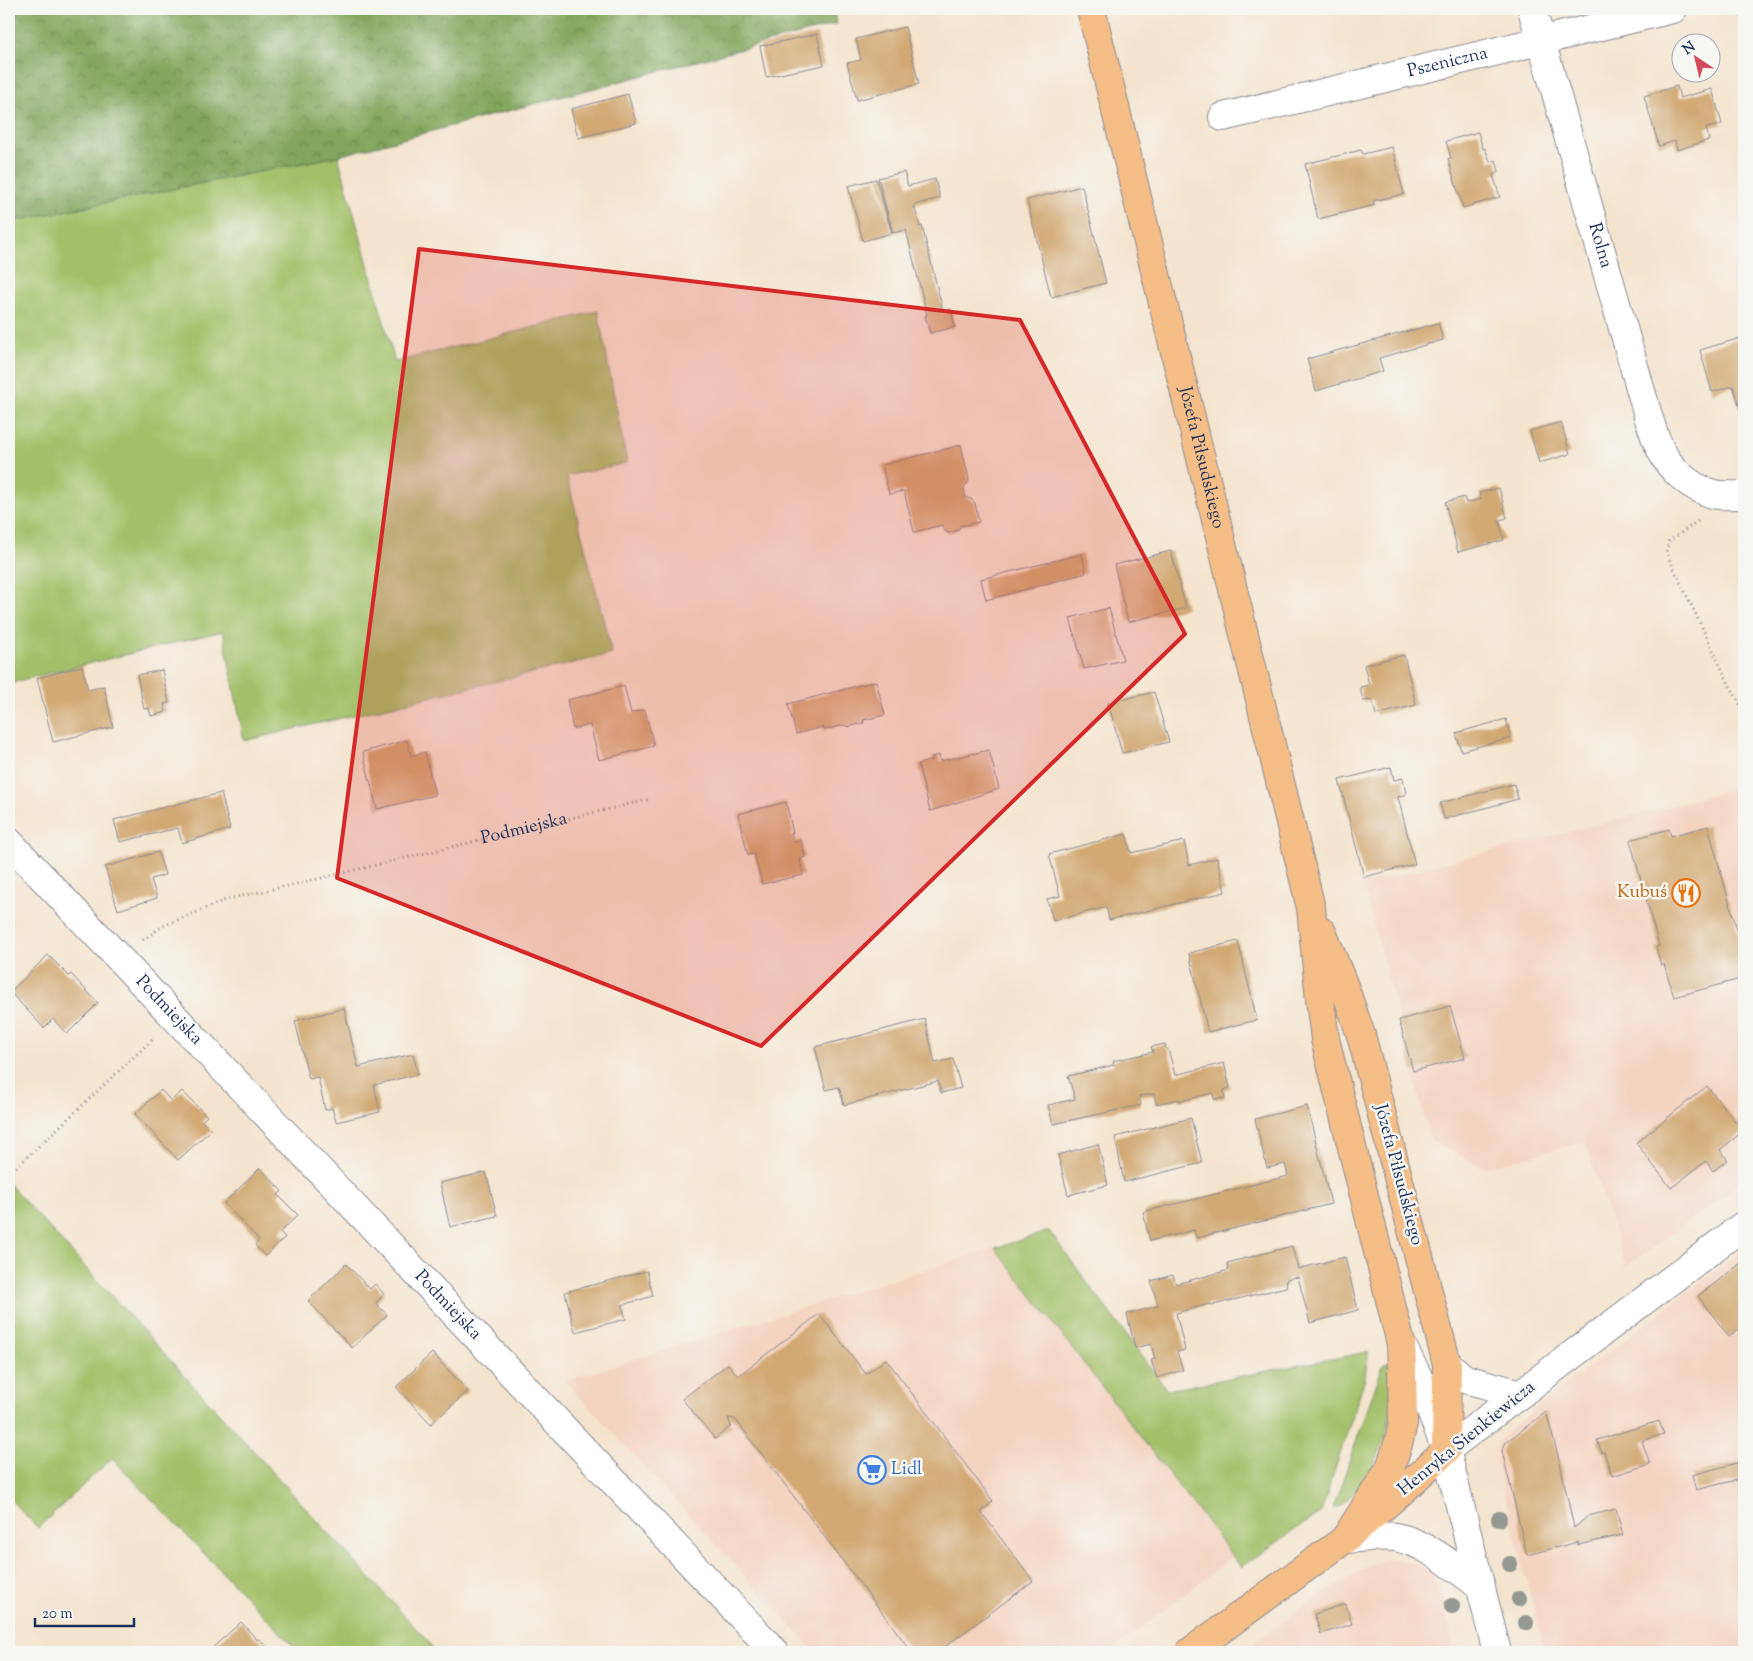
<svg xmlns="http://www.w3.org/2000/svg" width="1753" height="1661" font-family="'Sorts Mill Goudy',serif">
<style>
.built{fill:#f4d3c0}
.green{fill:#a3c068;stroke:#5f7863}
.forest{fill:url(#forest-crowns);stroke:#4e6a5d}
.building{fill:#d2a973}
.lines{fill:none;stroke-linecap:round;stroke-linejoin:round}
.minor-casing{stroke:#888a96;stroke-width:30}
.major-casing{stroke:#888a96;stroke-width:30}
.path{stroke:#888a96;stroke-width:3;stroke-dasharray:1 4;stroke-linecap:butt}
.minor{stroke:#fff;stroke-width:28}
.major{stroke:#f6be87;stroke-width:28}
.tree{fill:#939892}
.marked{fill:#d62828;fill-opacity:0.2;stroke:#d62828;stroke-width:4;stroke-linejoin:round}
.labels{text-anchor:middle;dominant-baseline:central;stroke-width:5;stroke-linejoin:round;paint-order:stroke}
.street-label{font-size:18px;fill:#1b2f5e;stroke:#f6f6f2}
.food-label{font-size:18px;fill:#c56008;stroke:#f6f6f2;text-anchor:end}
.shop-label{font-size:18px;fill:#366cbe;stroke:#f6f6f2;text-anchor:start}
</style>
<defs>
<pattern id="forest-crowns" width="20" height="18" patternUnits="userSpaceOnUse" patternTransform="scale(1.25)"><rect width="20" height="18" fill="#82a65c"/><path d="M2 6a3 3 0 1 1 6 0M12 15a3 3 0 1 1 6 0" fill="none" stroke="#6a884f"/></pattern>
</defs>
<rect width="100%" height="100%" fill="#f6f6f2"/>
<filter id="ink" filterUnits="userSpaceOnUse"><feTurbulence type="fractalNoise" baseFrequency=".02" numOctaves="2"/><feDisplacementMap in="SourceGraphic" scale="10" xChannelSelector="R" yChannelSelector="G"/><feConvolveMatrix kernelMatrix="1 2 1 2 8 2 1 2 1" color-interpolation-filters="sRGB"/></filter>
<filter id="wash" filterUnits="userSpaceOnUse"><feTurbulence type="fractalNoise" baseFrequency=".0096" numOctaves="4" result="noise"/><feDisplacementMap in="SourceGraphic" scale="20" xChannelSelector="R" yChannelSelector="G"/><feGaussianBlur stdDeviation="1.12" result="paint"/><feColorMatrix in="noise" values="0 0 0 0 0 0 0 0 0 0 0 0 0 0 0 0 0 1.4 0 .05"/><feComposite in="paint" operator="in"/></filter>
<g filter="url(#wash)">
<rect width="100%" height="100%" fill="#f4e4ce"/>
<g class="built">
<path d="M1744,785V1181L1626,1267L1585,1142L1484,1168L1431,1141L1363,884L1702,798Z"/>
<path d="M995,1248L1234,1556L1110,1652H815L565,1381Z"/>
<path d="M1744,1249V1652H1545L1498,1468L1497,1447L1502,1437L1533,1410Z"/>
<path d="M1390,1558L1417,1564L1433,1576L1442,1597L1455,1652H1241L1310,1602L1370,1565Z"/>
</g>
<g class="green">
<path d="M338,156L395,362L598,311L627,463L567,476L612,654L244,741L223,631L9,683V222Z"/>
<path d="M9,1184L432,1646L425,1652H299L112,1458L38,1528L9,1498Z"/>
<path d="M1049,1231L1167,1390L1368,1352L1365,1378L1321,1512L1241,1567L995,1248Z"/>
<path d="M1388,1362C1396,1403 1390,1438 1368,1474C1362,1483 1357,1491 1349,1498C1344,1502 1340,1508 1333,1508L1383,1365Z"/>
</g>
<path class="forest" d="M9,9H833L837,24L338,156L9,222Z"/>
<g id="blocks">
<g class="building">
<path d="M905,27L919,84L857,100L847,63L861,60L856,39Z"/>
<path d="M817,34L824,65L766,77L760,46Z"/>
<path d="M1677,86L1680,98L1712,89L1722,124L1706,128L1709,140L1677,150L1675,141L1659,146L1644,96Z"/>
<path d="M628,94L636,123L578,138L571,109Z"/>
<path d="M1478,132L1483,149L1485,148L1490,162L1496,160L1499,172L1493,175L1500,197L1463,208L1448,159L1451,158L1446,141Z"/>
<path d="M1392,147L1404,194L1373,201L1375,205L1318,219L1305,164L1361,150L1363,154Z"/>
<path d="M904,172L908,186L935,179L940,198L914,205L920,227L922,226L943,311L951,309L955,327L930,333L925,316L927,315L906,230L893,233L878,178Z"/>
<path d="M876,179L892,233L863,241L848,186Z"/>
<path d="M1082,186L1106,283L1051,297L1027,200Z"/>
<path d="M1438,323L1443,340L1379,358L1383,371L1316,391L1307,359Z"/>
<path d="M1744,337V421L1733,386L1712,392L1700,350Z"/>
<path d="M1561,422L1570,454L1539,463L1530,431Z"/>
<path d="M961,445L969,479L968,483L964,487L966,498L971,499L975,503L979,522L960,526L958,530L948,533L944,530L942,525L914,532L904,491L889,494L882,465Z"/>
<path d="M1499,488L1507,518L1499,520L1504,540L1458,552L1445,502L1464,497L1466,503L1481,499L1479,493Z"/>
<path d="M1171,551L1186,608L1128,622L1114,565Z"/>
<path d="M1082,554L1086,573L986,600L981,579Z"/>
<path d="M1109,608L1123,660L1084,669L1070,618Z"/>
<path d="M1404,655L1416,705L1376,715L1372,700L1363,701L1360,687L1369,685L1364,665Z"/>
<path d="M82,666L88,690L104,686L113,727L53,742L37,678Z"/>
<path d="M162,670L169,703L164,704L166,712L151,716L149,708L144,709L137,675Z"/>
<path d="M876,681L885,715L863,720L864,723L847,727L845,725L824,730L823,727L796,734L788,704Z"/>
<path d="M624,686L631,713L645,710L654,746L599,760L590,725L573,729L567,700Z"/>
<path d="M1154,692L1169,742L1122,753L1108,703Z"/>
<path d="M1506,719L1511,738L1461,751L1456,733Z"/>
<path d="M407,740L411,756L425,752L435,795L377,809L363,752Z"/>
<path d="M989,750L999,789L930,811L918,764L933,760L932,757L939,755L940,761Z"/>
<path d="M1391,767L1394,780L1403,778L1406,794L1398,797L1415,864L1364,877L1339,780Z"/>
<path d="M1514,784L1518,799L1444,819L1440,803Z"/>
<path d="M221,793L230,829L182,843L178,828L120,842L114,820Z"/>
<path d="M786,802L793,833H791L794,842L801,840L805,857L800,859L803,875L762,884L754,854L748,855L738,814Z"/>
<path d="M1708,826L1744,955V978L1674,997L1664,964L1661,965L1656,947L1659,946L1630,840L1669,829L1671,836Z"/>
<path d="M1126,834L1131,853L1184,841L1189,865L1217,858L1225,892L1109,920L1106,907L1053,921L1047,899L1060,896L1049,854Z"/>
<path d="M158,852L165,875L151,879L157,898L118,910L105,867Z"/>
<path d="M1238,941L1257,1020L1208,1032L1189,953Z"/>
<path d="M48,955L69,976L71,974L98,1003L67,1034L53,1019L44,1028L10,992Z"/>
<path d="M1450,1006L1465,1058L1413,1071L1399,1020Z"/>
<path d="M344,1008L358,1067L413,1054L418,1074L374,1085L380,1112L336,1122L332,1108L325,1110L318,1077L309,1079L295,1021Z"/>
<path d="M925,1019L935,1063L953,1059L961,1088L941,1093L938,1081L844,1105L839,1087L826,1090L815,1047Z"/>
<path d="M1165,1044L1166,1049H1168L1175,1075L1224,1063L1230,1088L1224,1090L1225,1098L1214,1099L1213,1093L1180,1101L1179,1099L1156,1104L1154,1094L1139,1096L1141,1105L1053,1124L1048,1105L1075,1099L1068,1076L1114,1065L1113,1061L1153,1052L1151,1047Z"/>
<path d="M1707,1086L1743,1131L1720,1150L1728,1160L1713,1171L1706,1161L1671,1188L1636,1143Z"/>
<path d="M161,1090L171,1101L182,1091L207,1116L202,1121L211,1130L178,1160L135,1114Z"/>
<path d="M1307,1106L1331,1204L1196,1238L1194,1230L1150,1241L1143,1212L1288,1176L1285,1164L1267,1168L1255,1119Z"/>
<path d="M1191,1118L1202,1163L1124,1182L1115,1137Z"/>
<path d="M1098,1144L1108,1185L1068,1195L1058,1155Z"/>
<path d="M260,1168L282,1191L278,1195L298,1215L280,1232L285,1237L265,1256L255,1245L259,1240L224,1203Z"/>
<path d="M486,1172L497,1216L450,1227L440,1183Z"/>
<path d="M1292,1246L1298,1269L1345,1257L1358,1310L1310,1323L1298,1277L1287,1279L1286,1287L1213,1305L1210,1304L1176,1313L1185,1350L1177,1352L1183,1370L1157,1378L1151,1360L1155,1359L1151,1344L1135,1348L1127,1314L1158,1306L1151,1281L1173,1275L1176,1284L1229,1270L1227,1263Z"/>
<path d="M1744,1261V1326L1729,1337L1698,1296Z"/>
<path d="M346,1264L370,1289L375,1284L384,1294L376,1303L387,1315L352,1348L308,1301Z"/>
<path d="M647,1271L653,1296L622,1305L626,1319L575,1332L565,1292Z"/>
<path d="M819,1314L866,1374L886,1359L993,1501L981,1512L1033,1581L938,1652H912L735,1419L728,1418L731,1426L715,1439L682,1399L728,1364L738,1376Z"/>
<path d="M432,1353L468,1391L431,1424L396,1387Z"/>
<path d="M1546,1412L1560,1463L1574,1528L1588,1516L1616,1509L1623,1535L1578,1545V1542L1527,1555L1502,1451L1506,1442Z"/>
<path d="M1659,1421L1664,1434L1642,1441L1650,1464L1612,1476L1604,1452L1602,1453L1597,1440Z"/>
<path d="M1744,1461V1478L1696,1490L1692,1475Z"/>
<path d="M1346,1604L1352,1624L1321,1634L1314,1614Z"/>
<path d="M241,1622L257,1640L259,1639L272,1652H208Z"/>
</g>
</g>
</g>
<g filter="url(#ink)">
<use href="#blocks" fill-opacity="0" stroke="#888a96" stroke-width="1"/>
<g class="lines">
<defs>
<g id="minor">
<path id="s2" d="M1532,9L1649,419C1653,430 1656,442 1662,452C1671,471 1692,488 1713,494C1722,496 1734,495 1744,495"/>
<path id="s3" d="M1223,117L1673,9"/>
<path id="s4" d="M9,842L775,1652"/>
<path d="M1401,1344L1418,1377L1446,1450L1497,1652"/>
<path d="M1447,1364L1465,1379L1521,1394"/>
<path d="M1446,1450L1744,1225"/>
<path d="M1345,1539C1361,1538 1379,1535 1395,1537C1428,1543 1455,1568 1481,1587"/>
</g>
<g id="major">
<path id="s5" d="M1091,9L1311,908L1320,1000L1325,1039L1401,1344L1402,1368L1403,1423L1399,1441L1390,1468L1345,1539"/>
<path d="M1190,1652L1341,1542L1401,1492L1446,1450L1447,1364L1361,1035L1344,986L1322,932"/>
</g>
</defs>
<use href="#minor" class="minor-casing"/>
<use href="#major" class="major-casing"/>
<g class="path">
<path d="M1698,521L1669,541L1666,552L1730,686L1744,711"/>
<path id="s1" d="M143,940L163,926L228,899L305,882L651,799"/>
<path d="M9,1174L154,1038"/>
</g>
<use href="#minor" class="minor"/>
<use href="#major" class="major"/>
</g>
<g class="tree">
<circle cx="1499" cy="1519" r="8"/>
<circle cx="1510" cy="1564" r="8"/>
<circle cx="1519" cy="1599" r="8"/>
<circle cx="1452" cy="1606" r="8"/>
<circle cx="1526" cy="1623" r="8"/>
</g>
</g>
<path class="marked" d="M419,249L1020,320L1185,634L761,1046L337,878Z"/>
<defs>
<symbol id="restaurant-ring" viewBox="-11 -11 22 22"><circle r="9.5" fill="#f6f6f2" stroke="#e8710a" stroke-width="1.5"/><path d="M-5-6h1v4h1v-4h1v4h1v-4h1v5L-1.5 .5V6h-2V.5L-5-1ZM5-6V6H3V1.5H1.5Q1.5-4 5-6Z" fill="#e8710a"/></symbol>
<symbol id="supermarket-ring" viewBox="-11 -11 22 22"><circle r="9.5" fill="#f6f6f2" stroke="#3f7fe0" stroke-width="1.5"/><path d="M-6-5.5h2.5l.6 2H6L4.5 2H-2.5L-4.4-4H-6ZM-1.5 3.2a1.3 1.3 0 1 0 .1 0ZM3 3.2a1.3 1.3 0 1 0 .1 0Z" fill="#3f7fe0"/></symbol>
</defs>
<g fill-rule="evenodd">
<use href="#restaurant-ring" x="1670" y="877" width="32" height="32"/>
<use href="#supermarket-ring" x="856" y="1454" width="32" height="32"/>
</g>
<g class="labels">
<g class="street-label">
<text stroke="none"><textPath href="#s3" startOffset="231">Pszeniczna</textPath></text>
<text stroke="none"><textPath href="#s2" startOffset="246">Rolna</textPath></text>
<text stroke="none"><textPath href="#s5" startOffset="462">Józefa Piłsudskiego</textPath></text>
<text stroke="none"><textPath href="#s1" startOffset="399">Podmiejska</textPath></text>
<text stroke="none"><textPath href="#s4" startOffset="232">Podmiejska</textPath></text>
<text transform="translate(1398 1175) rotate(75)">Józefa Piłsudskiego</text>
<text stroke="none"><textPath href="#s4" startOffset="638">Podmiejska</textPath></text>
<text transform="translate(1467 1439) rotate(-39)">Henryka Sienkiewicza</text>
</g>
<g class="food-label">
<text x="1667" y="893">Kubuś</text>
</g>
<g class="shop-label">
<text x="891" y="1470">Lidl</text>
</g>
</g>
<rect width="1753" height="1661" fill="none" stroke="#f6f6f2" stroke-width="30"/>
<g transform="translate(1696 58) rotate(325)"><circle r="24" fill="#f6f6f2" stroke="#9ea6b7"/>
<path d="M0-4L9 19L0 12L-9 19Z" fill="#d1495b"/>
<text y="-8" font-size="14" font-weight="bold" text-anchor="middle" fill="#1b2f5e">N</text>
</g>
<path d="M35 1618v8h99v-8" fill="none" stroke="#1b2f5e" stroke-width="2.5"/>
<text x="42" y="1618" font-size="15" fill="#1b2f5e" stroke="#f6f6f2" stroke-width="4" paint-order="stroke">20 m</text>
</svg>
